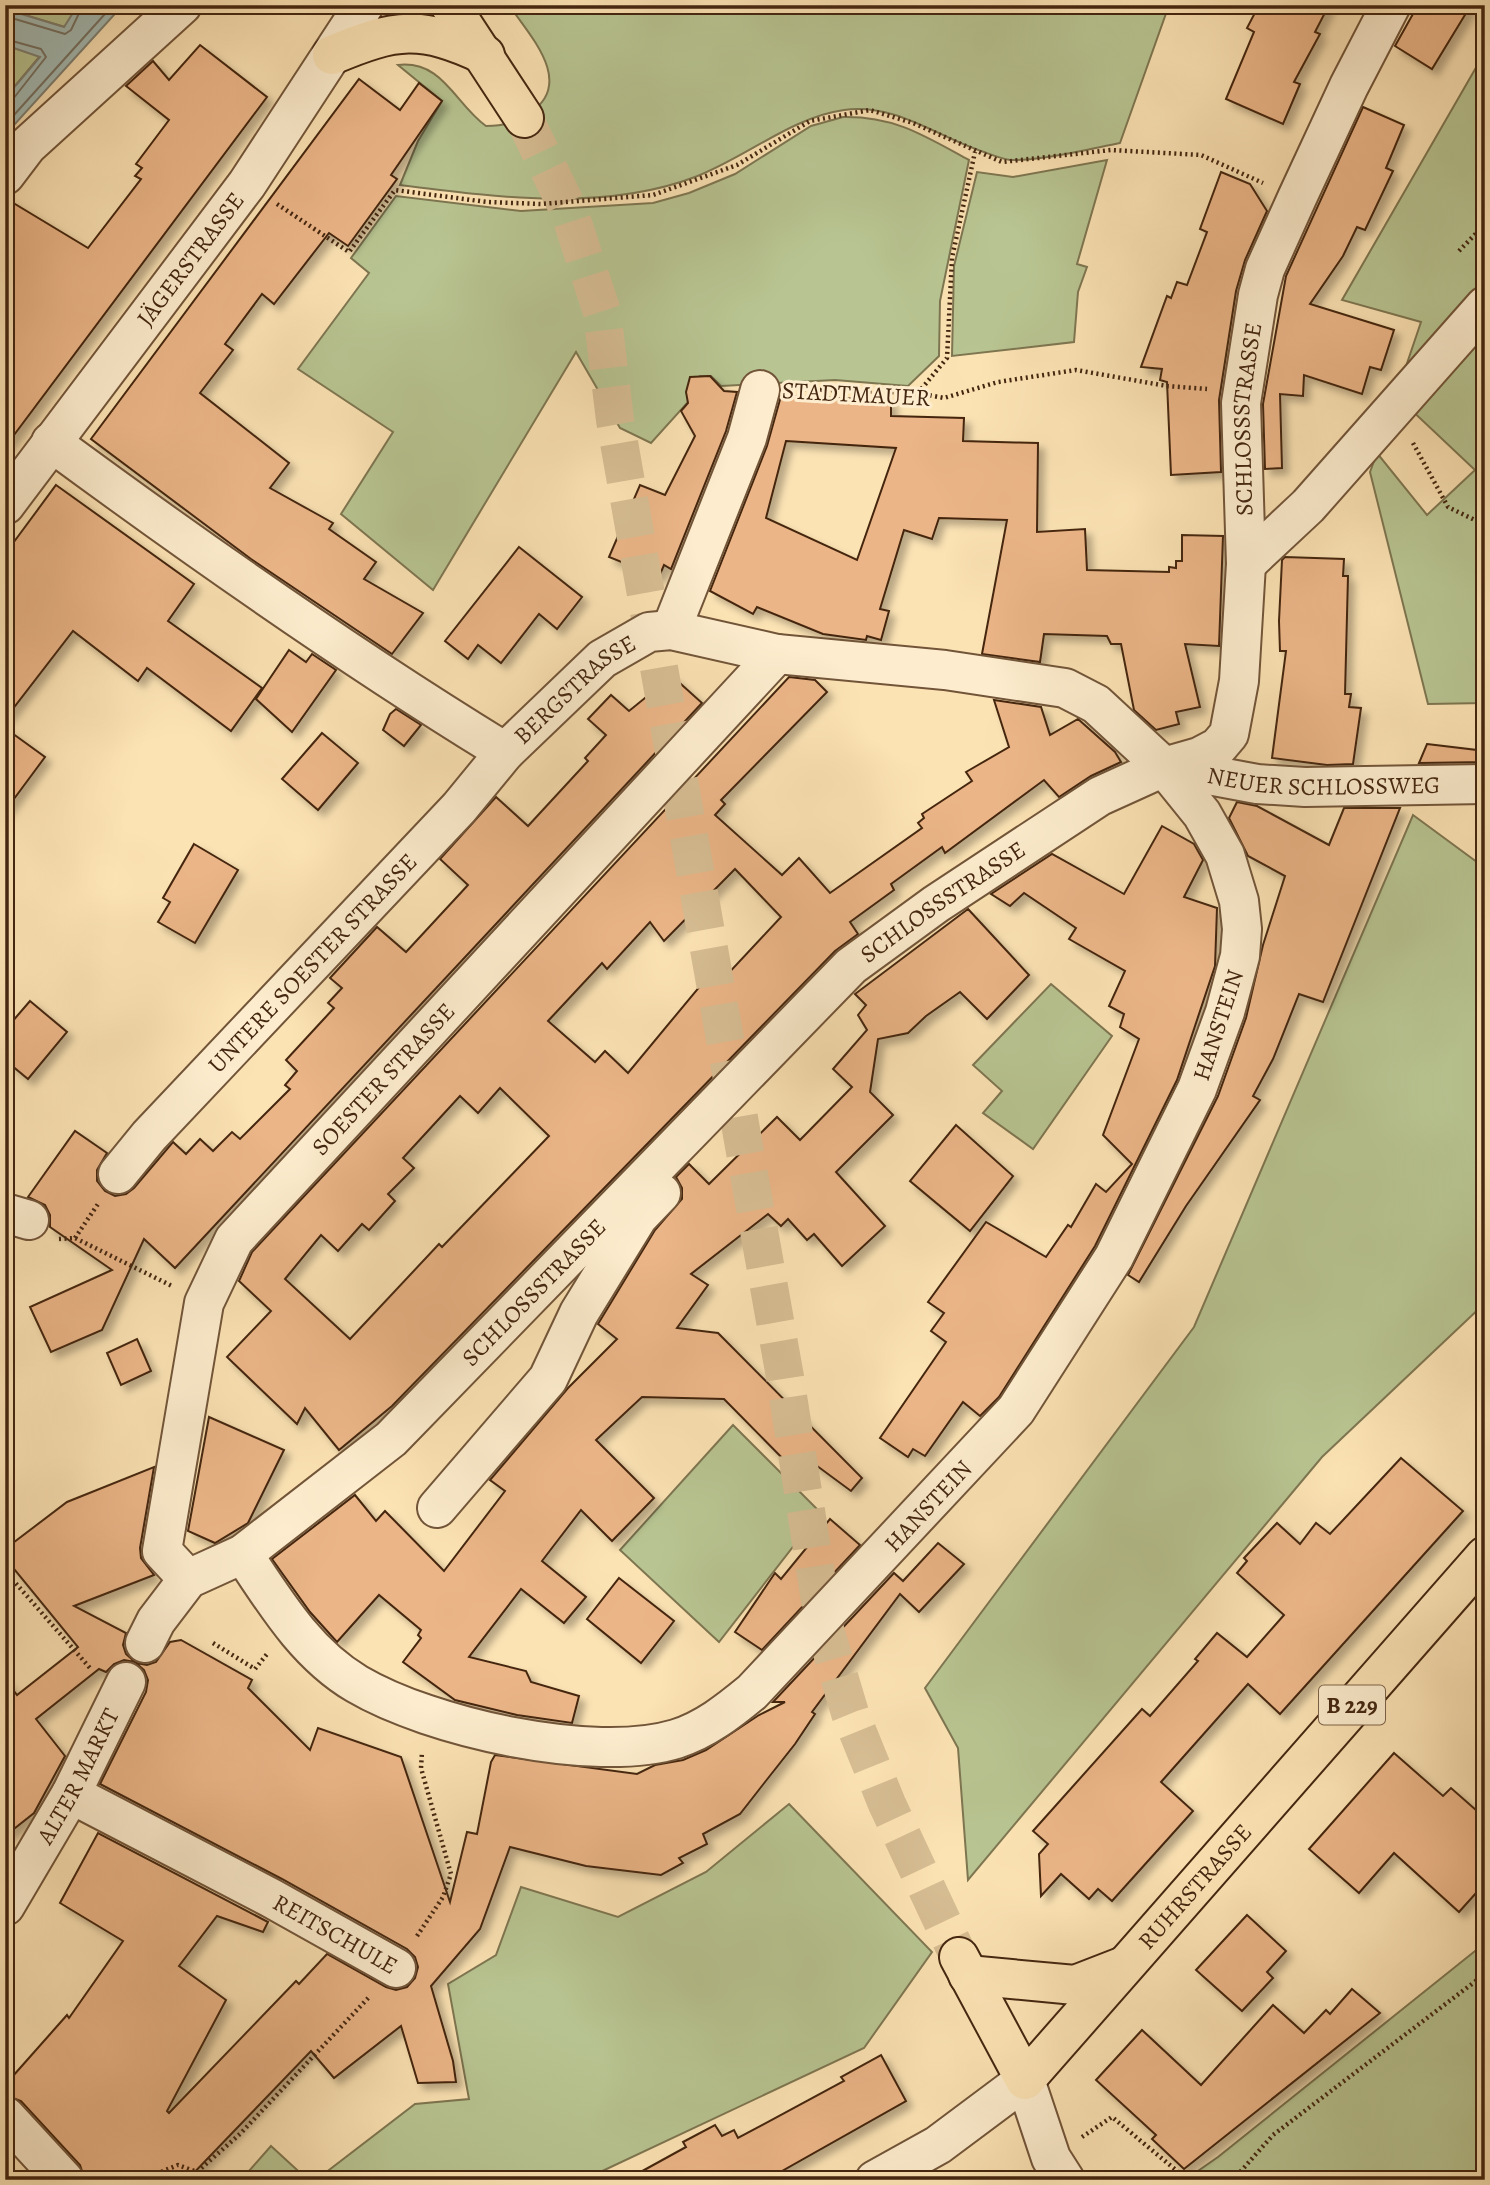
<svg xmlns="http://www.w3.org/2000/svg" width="1490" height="2185" font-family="Alegreya,serif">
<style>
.green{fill:#b8c592;stroke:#7e7651;stroke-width:2}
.water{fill:#a3bcb6;stroke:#7d8074;stroke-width:2}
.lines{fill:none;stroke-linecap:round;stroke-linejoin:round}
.shore{stroke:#747163;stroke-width:2}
.building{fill:#ebb587;stroke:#442610;stroke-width:2;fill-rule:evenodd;filter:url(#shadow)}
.major-tunnel{stroke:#d7bd93;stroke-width:38;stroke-dasharray:38 19;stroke-linecap:butt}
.minor-casing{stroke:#725539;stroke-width:42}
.major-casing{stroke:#442610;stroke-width:42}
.path{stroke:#442610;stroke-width:4.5;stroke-dasharray:2 3.5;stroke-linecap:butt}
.minor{stroke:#fdedce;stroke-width:38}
.major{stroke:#fce3b4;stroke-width:38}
.labels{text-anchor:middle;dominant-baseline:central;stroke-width:6;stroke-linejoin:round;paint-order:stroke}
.shield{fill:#fdedce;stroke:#7c6249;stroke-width:2}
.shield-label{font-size:23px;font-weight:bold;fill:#442610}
.street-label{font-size:24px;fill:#442610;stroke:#fdedce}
</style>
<defs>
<filter id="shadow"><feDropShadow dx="6" dy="6" stdDeviation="3.5" flood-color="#0004"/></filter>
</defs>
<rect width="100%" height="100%" fill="#fce3b4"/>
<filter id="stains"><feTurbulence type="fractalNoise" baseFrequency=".00286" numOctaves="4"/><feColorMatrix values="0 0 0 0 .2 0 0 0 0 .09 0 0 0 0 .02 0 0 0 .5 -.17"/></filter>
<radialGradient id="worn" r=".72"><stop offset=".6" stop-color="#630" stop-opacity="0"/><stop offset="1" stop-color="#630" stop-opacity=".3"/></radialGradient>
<g class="green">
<path d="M5,5H78L65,27L5,9Z"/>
<path d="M509,5H1169L1120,143C1089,149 1040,161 1010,160C1002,159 992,155 984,152C937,137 897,103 844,110C792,117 745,158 695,177C603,212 495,197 400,185L418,141L442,101L398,65C443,60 455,104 486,126C505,126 515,122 531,112C575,82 529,35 509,5Z"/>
<path d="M5,45L40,56L5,98Z"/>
<path d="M1485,52V703L1428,704L1370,472L1377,453L1427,515L1475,470L1406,405L1399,387L1421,322L1342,300Z"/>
<path d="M843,117C895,116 925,136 969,160L940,301L939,356L908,386L835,380L721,386L711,376H700L688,386L689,401L651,443L620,428L576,352L433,590L341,514L393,432L298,369L369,273L351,258L396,196L521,211L653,203L689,193L735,174L811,126Z"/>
<path d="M1107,160L1077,264L1087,267L1078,292L1074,342L952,356L954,266L977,172L1013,177Z"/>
<path d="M1413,815L1485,868V1303L1322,1457L968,1880L958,1748L925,1688L1194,1327Z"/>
<path d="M1051,984L1112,1036L1033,1149L983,1113L1002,1091L973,1065Z"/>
<path d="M733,1425L820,1512L719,1642L620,1550Z"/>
<path d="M789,1804L932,1952L864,2048L598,2173L596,2180H316L415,2104L469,2099L448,1984L496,1955L521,1887L618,1917L706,1872Z"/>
<path d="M1485,1943V2170L1474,2180H1185L1218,2157Z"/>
<path d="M271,2146L308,2180H241Z"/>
</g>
<path class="water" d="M78,5H123L5,135V98L40,57L5,45V9L64,27Z"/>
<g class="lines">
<g class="shore">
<path d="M5,16L65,34L71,30L83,5"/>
<path d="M5,39L41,49L46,57L13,99L5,102"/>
<path d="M5,125L113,5"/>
</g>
</g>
<g class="building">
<path d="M1259,5H1329L1315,32L1320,34L1294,82L1300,84L1283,124L1226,99L1254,32L1247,28Z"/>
<path d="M1418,5H1471L1432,69L1395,46Z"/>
<path d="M200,45L267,97L5,447V198L88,248L141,179L135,176L142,168L136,164L169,120L126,86L153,61L169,80Z"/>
<path d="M359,79L400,110L419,83L442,101L391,175L397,179L348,246L329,233L274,304L262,294L225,344L233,350L200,393L289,463L270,488L333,523L329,529L376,562L364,579L423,613L392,654L251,559L91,439Z"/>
<path d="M1363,107L1404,125L1386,168L1393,171L1365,230L1357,227L1343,256L1310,304L1394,330L1381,370L1370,367L1362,394L1304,375L1303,396L1280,394L1282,468L1265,469L1263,404L1286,276Z"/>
<path d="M1221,172L1250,184L1267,211L1245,260L1236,291L1219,400L1221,472L1171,475L1167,382L1160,380L1162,369L1141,367L1167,296L1171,298L1177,282L1187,285L1207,232L1200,229Z"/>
<path d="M710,376L724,391L737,392L726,431L671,569L664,565L659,577L609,557L640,485L665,495L695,436L681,411L688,403L686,392L690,377Z"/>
<path d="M781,396L891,400V416L964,418L963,441L1038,443L1037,532L1085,529L1087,570L1169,572V567L1176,568V561H1182V535L1223,536L1219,646L1185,644L1200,707L1176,712L1179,724L1156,730L1134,710L1121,644H1111L1107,636L1044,634L1040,662L982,654L1007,520L939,518L932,539L904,530L880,609L889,611L881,640L867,636L866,640L823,634L757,607L753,614L710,591L767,446ZM786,441L896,448L857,560L766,518Z"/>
<path d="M56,485L194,584L168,621L262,688L231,731L147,668L138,681L73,631L5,719V554Z"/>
<path d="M519,547L582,597L557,629L539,614L501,663L478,645L468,659L445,641Z"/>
<path d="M1285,557L1344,559L1343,576H1348L1345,694H1351L1349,707L1361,708L1353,764L1327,765L1272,758L1286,651H1280L1279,621L1282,560Z"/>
<path d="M289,650L306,662L312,654L336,670L292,732L256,699Z"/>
<path d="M672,676L702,703L175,1268L144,1239L102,1330L51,1352L30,1307L112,1270L50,1227V1215L45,1205L28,1197L75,1131L107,1153L97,1170V1181L105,1191L115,1196L126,1194L134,1188L173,1142L186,1154L200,1139L213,1151L232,1132L240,1139L290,1089L285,1085L297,1071L286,1060L334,1008L328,1003L342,988L330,978L377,927L406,952L468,885L440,859L496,797L528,826L588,761L585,758L606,735L588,719L611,695L629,711Z"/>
<path d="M789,677L815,680L827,692L721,800L725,804L715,815L782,875L799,858L830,893L922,828L918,823L924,818L922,814L972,781L966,772L1009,747L994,700L1041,707L1050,735L1078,719L1115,752L1121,762L1091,776L1059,797L1044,780L945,853L942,847L891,884L894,890L850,922L858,934L835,951L392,1406L339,1450L305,1408L297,1424L227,1357L271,1311L239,1281L252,1252ZM735,869L781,917L725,977L710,974L628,1073L605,1051L595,1062L548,1021L602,963L607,969L650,922L664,941ZM500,1088L549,1136L442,1247L439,1244L350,1339L285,1279L321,1235L338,1251L362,1224L369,1230L395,1201L388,1194L414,1168L403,1158L460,1096L478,1113Z"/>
<path d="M396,709L421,725L404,746L383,730L390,714Z"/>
<path d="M5,728L45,757L5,811Z"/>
<path d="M322,733L358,763L318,810L282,779Z"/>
<path d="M1427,744L1485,751V762L1419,763Z"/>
<path d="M1237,802L1257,806L1329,845L1344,808H1400L1323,1002L1299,994L1273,1059L1253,1096L1260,1100L1186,1206L1139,1282L1128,1275L1218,1096L1246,1018L1263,945L1285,876L1248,856L1229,818Z"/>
<path d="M1162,826L1194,844L1203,860L1184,897L1217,908L1215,966L1177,1080L1095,1246L999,1397L980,1416L963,1402L925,1456L913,1449L908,1457L880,1438L946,1342L931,1331L944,1313L928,1302L986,1222L1046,1257L1068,1225L1071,1227L1096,1184L1106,1192L1132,1164L1103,1135L1139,1039L1120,1027L1124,1014L1109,1006L1125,971L1069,939L1076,928L1024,893L1010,906L991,894L1052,854L1124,894Z"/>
<path d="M194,844L238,870L195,943L158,922L170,902L163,898Z"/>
<path d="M968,909L1029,975L987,1019L960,992L926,1016L908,1033L878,1039L870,1092L893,1115L836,1172L885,1226L842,1266L814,1234L807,1240L788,1219L781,1226L768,1214L691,1274L708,1285L677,1328L718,1333L862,1478L851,1491L805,1457L794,1470L724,1399L642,1397L596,1440L654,1498L612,1541L581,1510L542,1561L586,1597L564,1623L521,1589L469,1657L526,1671L531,1682L579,1696L572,1723L517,1715L455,1700L403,1662L421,1638L418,1635L421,1630L379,1595L337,1642L310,1612L272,1559L355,1495L376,1521L385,1511L444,1571L505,1491L490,1480L568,1388L617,1339L598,1324L655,1230L682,1199V1188L676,1177L689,1164L709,1184L777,1117L800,1140L852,1087L833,1069L867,1030L858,1015L866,1005L855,994Z"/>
<path d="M30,1001L67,1032L28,1079L5,1060V1030Z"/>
<path d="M956,1125L1013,1176L970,1231L910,1181Z"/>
<path d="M137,1339L151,1371L121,1385L107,1353Z"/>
<path d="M209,1417L284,1450L248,1523L215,1543L188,1531Z"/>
<path d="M1401,1458L1463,1511L1280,1714L1248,1684L1161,1782L1193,1811L1112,1901L1098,1889L1089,1899L1061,1874L1041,1896L1039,1854L1048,1844L1033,1831L1142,1709L1150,1716L1198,1661L1195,1659L1217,1633L1247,1657L1284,1615L1237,1573L1247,1561L1244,1558L1277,1523L1300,1544L1316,1523L1330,1534Z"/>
<path d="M154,1467L140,1548L141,1558L154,1575L74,1606L126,1633L123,1645L126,1654L135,1662L124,1660L114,1664L106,1672L99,1669L36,1719L65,1756L34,1813L5,1836V1679L17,1695L78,1647L5,1558V1549L67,1502Z"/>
<path d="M830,1519L860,1545L762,1650L735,1632L775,1573L781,1579Z"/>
<path d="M938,1543L964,1564L919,1612L900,1594L812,1712L815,1714L795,1744L765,1782L740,1814L703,1834L707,1844L679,1858L683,1863L661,1875L586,1866L510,1847L480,1929L431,1986L453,2061L456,2082L418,2083L401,2026L334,2078L311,2051L187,2180H85L80,2165L21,2101L5,2095V2085L67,2015L69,2018L123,1941L60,1903L98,1833L268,1922L263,1932L217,1916L179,1966L226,2000L167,2111L169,2113L296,1981L299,1984L327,1954L386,1987L396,1990L407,1987L415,1978L418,1967L415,1957L407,1949L282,1879L100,1784L146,1692L148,1680L144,1670L136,1663L147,1665L156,1662L170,1642L181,1640L252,1680L248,1688L310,1750L318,1728L401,1757L450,1902L467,1832L477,1834L491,1762L495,1755L637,1774L655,1765L683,1760L706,1750L759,1715L785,1702H773L894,1573L903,1581Z"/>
<path d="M619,1578L674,1621L641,1663L587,1619Z"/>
<path d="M1394,1753L1443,1796L1451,1788L1485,1818V1883L1459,1912L1394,1853L1359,1893L1309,1849Z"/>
<path d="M1247,1915L1286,1951L1267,1972L1273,1978L1242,2011L1196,1970Z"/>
<path d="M1352,1989L1380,2013L1184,2169L1152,2139L1156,2135L1096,2080L1142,2030L1201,2085L1273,2005L1304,2033L1326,2010L1330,2014Z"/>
<path d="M881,2055L906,2101L766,2180H626L686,2147L683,2142L715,2125L722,2136L734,2130L738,2138L844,2081L841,2077Z"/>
</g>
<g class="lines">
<path class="major-tunnel" d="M524,118L569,211L602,312L615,420L785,1377L824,1626L850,1713L887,1804L959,1957"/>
<defs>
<g id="minor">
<path d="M5,175L27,146L182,5"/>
<path d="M51,442C199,551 348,656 505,752"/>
<path id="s1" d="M5,505L247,184L364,5"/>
<path d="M1246,564L1308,506L1485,306"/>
<path d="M671,630L747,438L760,390"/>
<path id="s2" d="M1166,767L1257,784L1305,787L1485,784"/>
<path id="s3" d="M118,1174L149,1136L459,808L505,752L602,659L649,632L671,630L777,654L945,670L1065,688L1096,704L1164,767L1202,814L1225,855L1239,901L1242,929L1240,956L1225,1012L1197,1089L1114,1257L1016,1410L752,1692C729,1711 705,1730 676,1739C593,1764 430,1727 357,1684C306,1654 275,1602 243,1554"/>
<path d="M5,1213L29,1220"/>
<path d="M437,1508L548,1379L579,1313L638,1217L661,1193"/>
<path id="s4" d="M188,1579L162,1551L204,1303L234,1240L777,654"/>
<path id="s5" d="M145,1643L156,1621L188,1579L243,1554L391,1439L851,966L936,904L1100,796L1164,767L1199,757L1218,747L1229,734L1239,681L1246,564L1241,403L1258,295L1265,269L1297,198L1349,86L1391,5"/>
<path id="s6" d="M71,1794L271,1898L396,1968"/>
<path id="s7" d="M5,1906L71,1794L126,1682"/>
<path d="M5,2116L64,2180"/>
<path d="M875,2180L938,2145L1025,2080L1051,2158L1065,2180"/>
</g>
<g id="major">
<path d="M450,5L524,118"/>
<path d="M332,55C396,28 421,25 485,55"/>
<path id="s8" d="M959,1957L1025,2080L1485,1556"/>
<path d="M968,1975L1075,1985L1124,1966"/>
</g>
</defs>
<use href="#minor" class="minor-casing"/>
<use href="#major" class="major-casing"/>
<g class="path">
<path d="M277,204L349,252L395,190L487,202L541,204L653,195L737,165L810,121L870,110L913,123L1002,162L1111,150L1201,155L1263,183"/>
<path d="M1459,251L1485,224"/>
<path d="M798,389L918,393L944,398L998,382L1076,370L1167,386L1207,389"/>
<path d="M918,393L947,358L952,258L975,152"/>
<path d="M1413,443L1448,507L1485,525"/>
<path d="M75,1238L98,1204"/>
<path d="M59,1239L75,1238L172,1286"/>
<path d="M5,1571L90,1668"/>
<path d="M213,1643L255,1669L267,1654"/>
<path d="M417,1936L443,1897L451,1874L421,1768L422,1752"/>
<path d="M1082,2137L1112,2117L1188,2180"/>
<path d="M141,2180L178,2165L197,2172L241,2133L370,1996"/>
<path d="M1233,2180L1273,2135L1485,1974"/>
</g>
<use href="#minor" class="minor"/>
<use href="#major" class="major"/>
</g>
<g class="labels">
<rect class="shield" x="1319" y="1685.5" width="66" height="39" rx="5"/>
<g class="shield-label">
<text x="1352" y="1705">B 229</text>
</g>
<g class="street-label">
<text stroke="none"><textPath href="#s1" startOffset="308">JÄGERSTRASSE</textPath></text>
<text transform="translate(856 394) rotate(3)">STADTMAUER</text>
<text stroke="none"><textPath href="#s5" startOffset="1748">SCHLOSSSTRASSE</textPath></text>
<text stroke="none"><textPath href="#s3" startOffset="667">BERGSTRASSE</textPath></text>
<text stroke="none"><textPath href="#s2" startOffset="159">NEUER SCHLOSSWEG</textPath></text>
<text stroke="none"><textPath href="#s5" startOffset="1097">SCHLOSSSTRASSE</textPath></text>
<text stroke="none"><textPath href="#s3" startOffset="287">UNTERE SOESTER STRASSE</textPath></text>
<text transform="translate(1218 1025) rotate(-72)">HANSTEIN</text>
<text stroke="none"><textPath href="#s4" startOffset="579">SOESTER STRASSE</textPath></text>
<text stroke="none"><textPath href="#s5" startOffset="530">SCHLOSSSTRASSE</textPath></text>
<text transform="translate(928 1506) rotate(-47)">HANSTEIN</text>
<text stroke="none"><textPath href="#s7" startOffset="149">ALTER MARKT</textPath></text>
<text stroke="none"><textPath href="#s8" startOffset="397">RUHRSTRASSE</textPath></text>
<text stroke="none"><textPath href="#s6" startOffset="299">REITSCHULE</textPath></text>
</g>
</g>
<rect width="1490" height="2185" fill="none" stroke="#fce3b4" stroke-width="28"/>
<rect x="7" y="7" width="1476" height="2171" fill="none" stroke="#442610" stroke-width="3.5"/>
<rect x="14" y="14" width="1462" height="2157" fill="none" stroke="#442610" stroke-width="2"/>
<rect width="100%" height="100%" filter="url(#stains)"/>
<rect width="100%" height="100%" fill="url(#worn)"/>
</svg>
